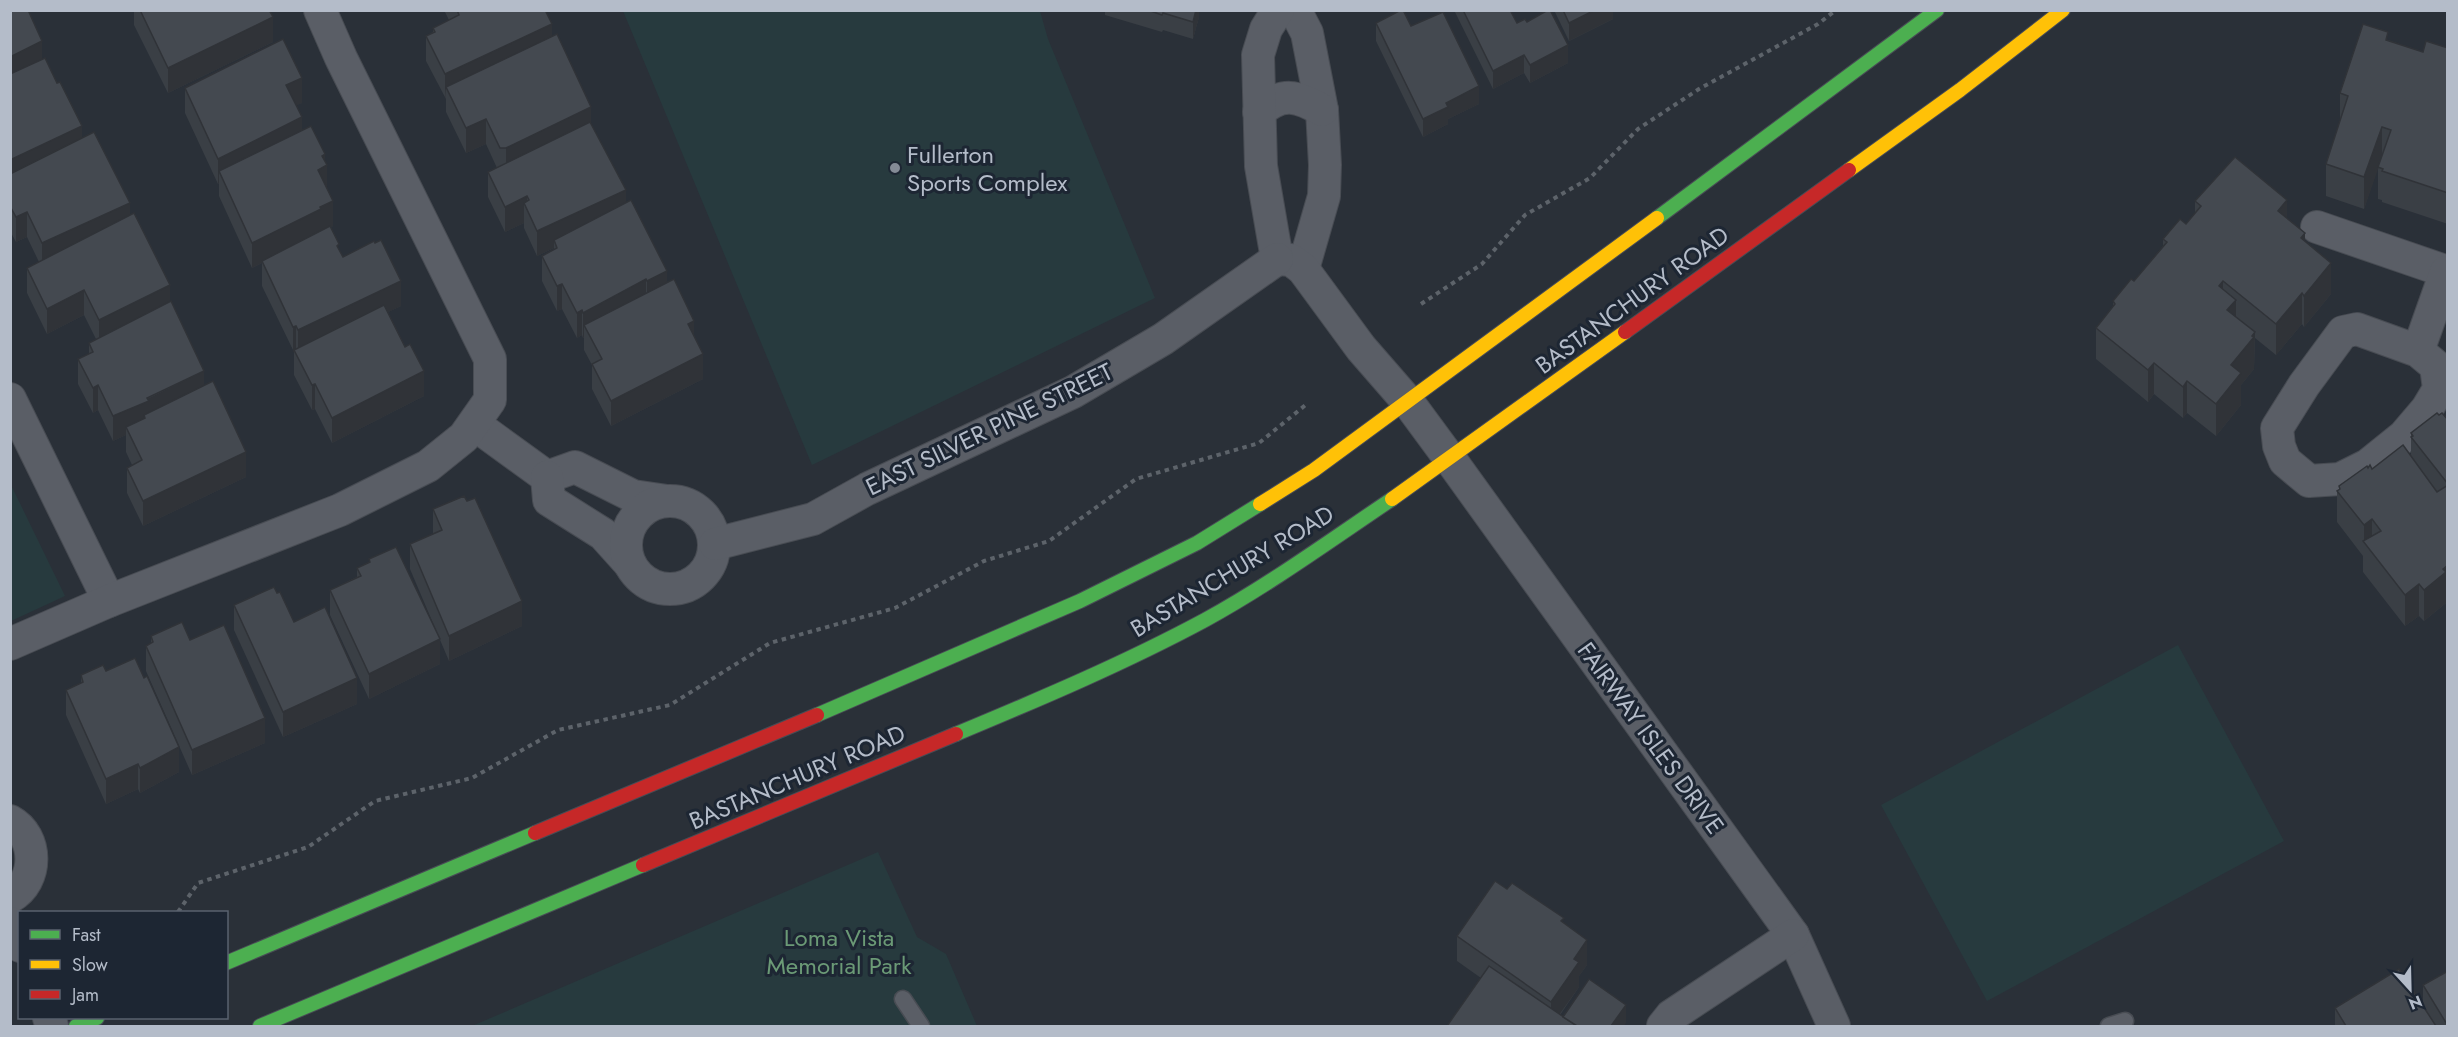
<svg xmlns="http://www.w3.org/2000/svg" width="2458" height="1037" font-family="Jost,sans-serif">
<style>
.green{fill:#273a3e}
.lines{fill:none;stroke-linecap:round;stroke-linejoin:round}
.lane-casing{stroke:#484c53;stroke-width:19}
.street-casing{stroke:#484c53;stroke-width:34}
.fast-casing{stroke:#484c55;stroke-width:16}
.slow-casing{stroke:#484c55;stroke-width:16}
.jam-casing{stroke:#484c55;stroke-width:16}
.path{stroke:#5d636a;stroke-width:4;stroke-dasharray:4.5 4.5;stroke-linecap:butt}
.lane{stroke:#5a5e66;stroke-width:16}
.street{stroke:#5a5e66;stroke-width:32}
.fast{stroke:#4caf50;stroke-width:14}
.slow{stroke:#ffc107;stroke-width:14}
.jam{stroke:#c62828;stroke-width:14}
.wall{fill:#3a3f45}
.shaded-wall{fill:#303338}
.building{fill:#444950;stroke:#303338;stroke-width:1.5}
.poi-dot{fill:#848b96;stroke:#1d2633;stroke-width:2}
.labels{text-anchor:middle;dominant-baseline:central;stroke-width:6;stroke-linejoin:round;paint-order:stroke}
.poi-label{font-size:24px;fill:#b4bcc9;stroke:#1d2633;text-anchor:start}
.street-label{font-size:24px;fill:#b4bcc9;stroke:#1d2633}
.park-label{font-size:24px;fill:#6b9a76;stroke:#1d2633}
</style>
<rect width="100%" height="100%" fill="#2a3038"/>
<g class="green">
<path d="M623,11H1040L1048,39L1155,298L812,465Z"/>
<path d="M11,485L65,596L11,621H10Z"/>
<path d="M2178,645L2284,841L1987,1001L1881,805Z"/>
<path d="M878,852L917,937L946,954L977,1026H472Z"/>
</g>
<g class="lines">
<defs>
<g id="lane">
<path d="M903,999L921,1026"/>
<path d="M2109,1026L2125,1021"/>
</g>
<g id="street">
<path d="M1295,10L1307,33L1322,110L1325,165L1324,196L1303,269"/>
<path d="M1259,112C1282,91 1298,96 1322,110"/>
<path d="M2317,227L2448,272"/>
<path d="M1277,259L1291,260L1303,269L1361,348L1408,402L1450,459L1793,935L1834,1026"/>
<path d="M1277,259L1261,166L1258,55L1266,29L1278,10"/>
<path d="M2418,351L2357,329L2343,332L2304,385L2277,428L2279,446L2285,461L2309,481L2340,479L2368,465L2404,436L2427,409L2439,389L2436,366L2418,351L2446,272"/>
<path d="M10,399L109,601"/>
<path d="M474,424L547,477"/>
<path d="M547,477L575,467L633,496L667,501"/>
<path d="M547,477L549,500L603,534L630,564"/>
<circle cx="670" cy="545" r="44"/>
<path d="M715,544L813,519L867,489L1073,392L1163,339L1277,259"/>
<path d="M10,644L109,601L340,510L428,466L464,437L490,400V359L341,58L320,10"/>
<path d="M10,821C38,836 39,881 10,897"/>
<path d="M10,923L20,946"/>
<path d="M49,1018L52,1026"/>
<path d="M1663,1026L1671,1016L1793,935"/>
</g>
<g id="fast">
<path d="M1657,218L1937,10"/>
<path d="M817,715L1080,601L1197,543L1260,504"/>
<path d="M956,734C1040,699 1125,663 1205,620C1269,585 1331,540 1392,499"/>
<path d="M226,963L535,833"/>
<path d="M76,1026L97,1018"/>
<path d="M260,1026L643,865"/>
</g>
<g id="slow">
<path d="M1849,170L1960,90L2063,10"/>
<path d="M1392,499L1625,332"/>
<path d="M1260,504L1314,470L1657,218"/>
</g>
<g id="jam">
<path d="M1625,332L1849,170"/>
<path d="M535,833L817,715"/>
<path d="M643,865L956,734"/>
</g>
</defs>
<use href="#lane" class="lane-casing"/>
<use href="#street" class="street-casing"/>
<use href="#fast" class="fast-casing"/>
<use href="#slow" class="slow-casing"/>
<use href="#jam" class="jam-casing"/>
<g class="path">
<path d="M1421,304L1482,264L1525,215L1590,178L1638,129L1699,89L1818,24L1836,10"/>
<path d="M178,912L198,883L308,847L375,801L472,778L558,730L670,705L770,643L895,608L984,561L1049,541L1136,479L1259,443L1308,403"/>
</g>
<use href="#lane" class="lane"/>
<use href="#street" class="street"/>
<use href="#fast" class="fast"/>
<use href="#slow" class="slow"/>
<use href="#jam" class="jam"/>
</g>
<g class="wall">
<path d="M10,10L42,59L82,138L130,215L170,302L204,385L246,477L143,526L127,493V468L132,465L126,452V435L113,441L98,410L93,413L78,384V359L89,354V343L96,339L84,315L47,334L27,293V268L39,262L27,237L16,242L10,231Z"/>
<path d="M134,10H269L273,42L168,93L134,25Z"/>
<path d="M444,10H545L552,36L626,203L694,336L703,379L611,426L592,389V365L584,350V337L583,338L582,335L577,338L562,309L557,311L542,281V256L554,250V248L537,256L524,228V223L505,232L488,197V172L497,168L486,144L466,153L446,112V99L426,61V36L433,32V28L449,20Z"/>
<path d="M1105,10H1199V17L1193,39L1163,30L1162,32L1105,15Z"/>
<path d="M1454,10H1510L1517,23L1568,63L1530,83L1524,73L1493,89Z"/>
<path d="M1554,10H1613V19L1569,41Z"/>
<path d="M1376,23L1411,26L1479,104L1448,119V124L1423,137L1376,41Z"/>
<path d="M2388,40L2423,52L2448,48V224L2382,202V200L2378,199V167L2364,209L2326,196V164L2340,121V93Z"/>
<path d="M185,88L302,103L296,105L302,131L325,162L327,189L333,226L331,227L339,250L343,257L401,306L388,312L424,396L332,443L315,409L312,410L294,375V352L262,286V263L252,268L219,196V183L218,184L185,113Z"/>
<path d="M2195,201L2287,218L2305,241L2331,294L2304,327L2302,324L2276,355L2255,338L2254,369L2241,385V405L2216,436L2187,413L2183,418L2154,394L2148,402L2096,359V328L2113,307V301L2134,281L2163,246V239L2186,224L2195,214Z"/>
<path d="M2439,415L2448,420V596L2446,598V603L2424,621L2419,616L2405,626L2363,572V556L2337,522V491L2339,490V486L2368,468L2372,469L2411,456V433Z"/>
<path d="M433,509L522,626L449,661L410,569V544L433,534Z"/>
<path d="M369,559L440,664L369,699L330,615V590L357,577V568L369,563Z"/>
<path d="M234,605L294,622L357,704L283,737L234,630Z"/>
<path d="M151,636L190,640L265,743L192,775L146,671V646L151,643Z"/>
<path d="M106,671L179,772L140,793L138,789L106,804L66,715V690L81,683V675Z"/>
<path d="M1507,889L1564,923L1587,965L1579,976V987L1560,1015L1563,1017L1626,1023L1447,1026L1481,978L1457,961V936Z"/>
<path d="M2448,971V1026H2335V1008L2423,1007V985Z"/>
</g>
<g class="shaded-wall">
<path d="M1195,10H1199V17L1193,39V22Z"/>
<path d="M1595,10H1613V19L1569,41V23Z"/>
<path d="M273,17V42L168,93V68Z"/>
<path d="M552,24V49L446,87L445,99V74Z"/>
<path d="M42,41V66L10,82V57Z"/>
<path d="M1568,45V63L1530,83V65Z"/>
<path d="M1524,55V73L1493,89V71Z"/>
<path d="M302,78V103L286,110V85Z"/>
<path d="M1479,86V104L1448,119V124L1423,137V119L1446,103Z"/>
<path d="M591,107V132L506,173V148Z"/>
<path d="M302,117V142L219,171V183L218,184V159Z"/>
<path d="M486,119V144L466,153V128Z"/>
<path d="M82,126V151L10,185V160Z"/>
<path d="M2382,127V158L2364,209V177Z"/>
<path d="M325,154V166L327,165V190L318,170L322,156Z"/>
<path d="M626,190V215L554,240V248L537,256V231Z"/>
<path d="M527,196V210L524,203V223L505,232V207Z"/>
<path d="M2287,200V231L2278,211Z"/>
<path d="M333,201V226L262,261V263L252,268V243Z"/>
<path d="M130,203V228L42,268V243Z"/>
<path d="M27,212V237L16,242V217Z"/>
<path d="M2305,233V265L2301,238Z"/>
<path d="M2331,263V294L2304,327V296Z"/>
<path d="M667,271V296L647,306V281Z"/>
<path d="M646,279V304L584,325V337L583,338V313Z"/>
<path d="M401,281V306L298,355V330Z"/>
<path d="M2223,281V312L2219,286Z"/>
<path d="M562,284V309L557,311V286Z"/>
<path d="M170,285V310L99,345V320Z"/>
<path d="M84,290V315L47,334V309Z"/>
<path d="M2302,293V324L2276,355V324Z"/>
<path d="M2236,300V331L2227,310Z"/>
<path d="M582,310V335L577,338V313Z"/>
<path d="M694,321V346L688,324Z"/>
<path d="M296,326V351L293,352V327Z"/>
<path d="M2255,332L2254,369L2241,385V405L2216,436V404L2231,365Z"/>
<path d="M703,354V379L611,426V401Z"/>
<path d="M2154,363V394L2148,402V370Z"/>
<path d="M204,371V396L145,418L144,415V428L126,427V435L113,441V416Z"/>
<path d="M424,371V396L332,443V418Z"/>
<path d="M2187,381V413L2183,418V387Z"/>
<path d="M315,384V409L312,410V385Z"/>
<path d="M98,385V410L93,413V388Z"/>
<path d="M246,452V477L143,526V501Z"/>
<path d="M2372,519V551L2364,541V525Z"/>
<path d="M2448,565V596L2446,598V603L2424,621V590Z"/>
<path d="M2419,584V616L2405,626V595Z"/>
<path d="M522,601V626L449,661V636Z"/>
<path d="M440,639V664L369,699V674Z"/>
<path d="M357,678V704L283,737V712Z"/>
<path d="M265,718V743L192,775V750Z"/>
<path d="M179,747V772L140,793V768Z"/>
<path d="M138,764V789L106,804V779Z"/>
<path d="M1587,940V965L1579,976V987L1551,1026V1002L1574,959Z"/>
<path d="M1626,1005V1023L1624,1026H1611Z"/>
</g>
<g class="building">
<path d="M10,10H28L42,41L10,57Z"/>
<path d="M140,10H269L273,17L168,68Z"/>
<path d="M457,10H545L552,24L445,74L426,36L435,32L433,28L459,15Z"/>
<path d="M1148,10H1196L1193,22L1163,13L1162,15Z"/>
<path d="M1401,10H1403L1411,26L1443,12L1479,86L1446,103L1448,107L1423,119L1376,23Z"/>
<path d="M1463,10H1510L1517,23L1525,19L1527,22L1548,10H1550L1568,45L1530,65L1524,55L1493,71Z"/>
<path d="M1563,10H1595L1569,23Z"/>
<path d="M2363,24L2388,32L2386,40L2423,52L2426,41L2448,48V193L2382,171L2383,169L2378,167L2391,130L2382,127L2364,177L2326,164L2348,96L2340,93Z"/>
<path d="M557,34L591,107L506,148H500L486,119L466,128L446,87Z"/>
<path d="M283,39L302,78L286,85L302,117L218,159L185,88Z"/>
<path d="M45,58L57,83L60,82L82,126L10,160V74Z"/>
<path d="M590,122L626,190L537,231L524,203L529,200L527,196L505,207L488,172Z"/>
<path d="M311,126L325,154L322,156L327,165L318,170L333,201L320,207L321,209L252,243L219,171Z"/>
<path d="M94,132L130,203L42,243L27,212L16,217L10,206V174Z"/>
<path d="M2235,157L2287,200L2278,211L2305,233L2301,238L2331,263L2304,296L2302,293L2276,324L2223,281L2219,286L2236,300L2227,310L2255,332L2252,336L2254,337L2231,365L2241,373L2216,404L2187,381L2183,387L2154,363L2148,370L2096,328L2115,304L2113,301L2131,279L2134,281L2167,242L2163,239L2180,219L2186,224L2201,206L2195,201Z"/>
<path d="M631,200L667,271L647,281L646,279L583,313L582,310L577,313L562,284L557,286L542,256L557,248L554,240Z"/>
<path d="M134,213L170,285L99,320L84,290L47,309L27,268Z"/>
<path d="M330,226L339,244L337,246L343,257L374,241L375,243L381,240L401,281L298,330L296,326L293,327L262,261Z"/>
<path d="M674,279L694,321L688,324L703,354L611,401L592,364L602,359L584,325Z"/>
<path d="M171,301L204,371L147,398L149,401L113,416L98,385L93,388L78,359L93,352L89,343Z"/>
<path d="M384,305L405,347L410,344L424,371L332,418L315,384L312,385L294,350Z"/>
<path d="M213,381L246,452L143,501L127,468L142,460L126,427L145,418L144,415Z"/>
<path d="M2437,413L2439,415L2442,413L2448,420V484L2411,437L2413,436L2411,433Z"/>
<path d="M2403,445L2437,492L2448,485V565L2443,569L2446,572L2424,590L2419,584L2405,595L2363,541L2381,531L2372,519L2364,525L2337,491L2340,489L2339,486L2367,466L2368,468L2370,465L2372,469Z"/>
<path d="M464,496L467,501L475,498L522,601L449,636L410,544L442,530L433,509Z"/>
<path d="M396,547L440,639L369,674L330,590L361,576L357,568L370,562L369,559Z"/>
<path d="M274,587L277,593L280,592L294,622L325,607L357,678L283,712L234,605Z"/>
<path d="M182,622L190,640L224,625L265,718L192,750L146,646L153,642L151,636Z"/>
<path d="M135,658L144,678L147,676L179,747L140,768L138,764L106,779L66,690L83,682L81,675L103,665L106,671Z"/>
<path d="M1495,881L1507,889L1512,883L1564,918L1561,921L1587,940L1574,959L1579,962L1551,1002L1457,936Z"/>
<path d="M1489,966L1577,1026H1447Z"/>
<path d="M2399,969L2436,1026H2346L2335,1008Z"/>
<path d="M2448,971V1026L2423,985Z"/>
<path d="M1589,979L1626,1005L1611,1026H1577L1563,1017Z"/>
</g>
<circle class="poi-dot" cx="895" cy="168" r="6"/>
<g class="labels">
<g class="poi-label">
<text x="907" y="154">Fullerton<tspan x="907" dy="28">Sports Complex</tspan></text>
</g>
<g class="street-label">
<text transform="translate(1632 300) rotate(-36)">BASTANCHURY ROAD</text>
<text transform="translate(989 429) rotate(-26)">EAST SILVER PINE STREET</text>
<text transform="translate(1232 571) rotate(-31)">BASTANCHURY ROAD</text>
<text transform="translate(1651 738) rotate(54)">FAIRWAY ISLES DRIVE</text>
<text transform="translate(797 777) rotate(-23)">BASTANCHURY ROAD</text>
</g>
<g class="park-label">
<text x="839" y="937">Loma Vista<tspan x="839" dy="28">Memorial Park</tspan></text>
</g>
</g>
<rect width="2458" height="1037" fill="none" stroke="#b4bcc9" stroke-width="24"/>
<rect x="18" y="911" width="210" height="108" fill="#1d2633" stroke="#59626f" stroke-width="1.5"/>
<rect x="30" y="930" width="30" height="9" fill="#4caf50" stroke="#59626f" stroke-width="1.5"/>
<text x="72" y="941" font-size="18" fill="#b4bcc9">Fast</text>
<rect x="30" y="960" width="30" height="9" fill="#ffc107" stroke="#59626f" stroke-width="1.5"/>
<text x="72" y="971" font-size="18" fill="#b4bcc9">Slow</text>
<rect x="30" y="990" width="30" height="9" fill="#c62828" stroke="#59626f" stroke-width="1.5"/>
<text x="72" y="1001" font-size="18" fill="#b4bcc9">Jam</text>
<g transform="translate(2410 989) rotate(158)" stroke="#1d2633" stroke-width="4.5" paint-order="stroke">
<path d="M0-4.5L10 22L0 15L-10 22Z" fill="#b4bcc9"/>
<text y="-9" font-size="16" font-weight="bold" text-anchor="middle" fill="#b4bcc9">N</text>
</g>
</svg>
